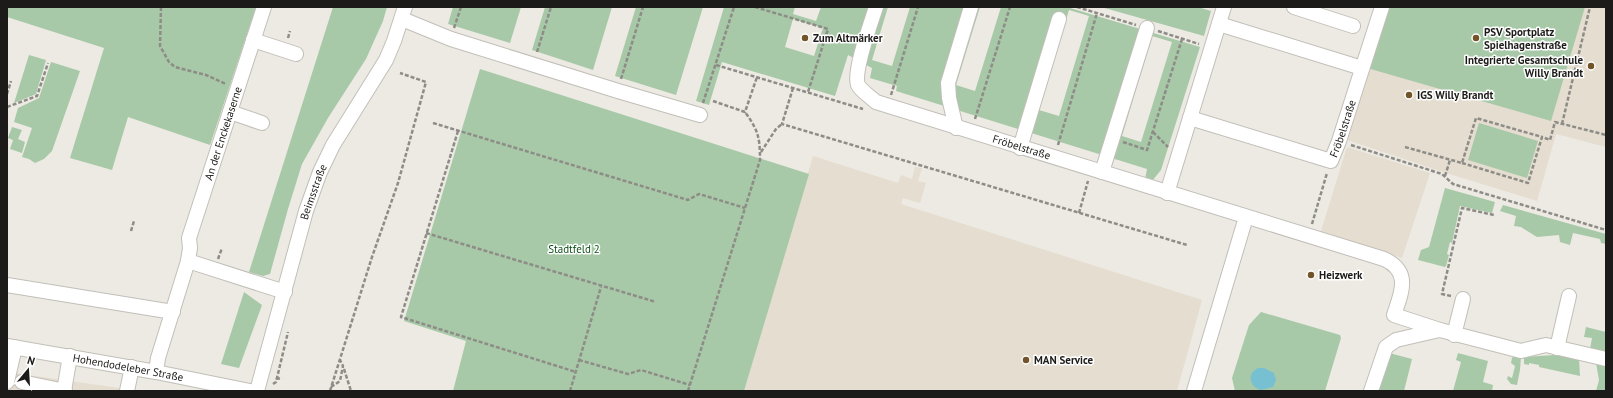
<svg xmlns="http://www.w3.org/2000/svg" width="1613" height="398" font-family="'PT Sans',sans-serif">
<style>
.built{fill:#e4ddd0}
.green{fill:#a7c9a8;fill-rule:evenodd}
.water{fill:#77c0d2}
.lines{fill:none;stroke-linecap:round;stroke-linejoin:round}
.minor-casing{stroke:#c2bfb9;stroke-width:16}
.path{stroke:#8e8c87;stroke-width:2.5;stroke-dasharray:4 2;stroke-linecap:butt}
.minor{stroke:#fff;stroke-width:14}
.poi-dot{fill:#725428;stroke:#fff;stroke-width:1.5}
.labels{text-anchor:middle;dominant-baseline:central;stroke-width:3;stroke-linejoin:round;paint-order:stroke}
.poi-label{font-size:11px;font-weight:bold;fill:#1c1b19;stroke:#fff;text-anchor:start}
.street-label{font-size:11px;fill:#1c1b19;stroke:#fff}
.park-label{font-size:11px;fill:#0c4f18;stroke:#fff}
</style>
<rect width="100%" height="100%" fill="#edeae3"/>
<g class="built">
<path d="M1585,7H1606V147L1556,134L1537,201L1446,173L1344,139L1367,68Z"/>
<path d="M1347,147L1430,173L1402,258L1321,231Z"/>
<path d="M813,156L898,183L901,175L912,179L915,167L922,168L918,181L926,183L920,203L903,198L901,204L1202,300L1177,391H744Z"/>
<path d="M7,372L133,390L138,391H7Z"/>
</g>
<g class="green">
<path d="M7,7H256L210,145L128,117L112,170L70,158L104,48L7,17Z"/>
<path d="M333,7H387L383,21L366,59L328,118L302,164L288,209L270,274L263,276L249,272Z"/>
<path d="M453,7H521L510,43L448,24Z"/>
<path d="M545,7H612L593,70L532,50Z"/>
<path d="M636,7H703L676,95L615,76Z"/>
<path d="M724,7H795L793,14L816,21L821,7H888L872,60L892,66L910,7H980L956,85L975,91L1001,7H1067L1200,47L1161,170L1152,181L1145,179L1147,169L896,91L897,86L870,78L872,68L848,55L835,96L722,62L709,105L696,101ZM1069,10L1089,16L1059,116L1039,110ZM793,19L823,28L814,56L785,47ZM1152,36L1172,42L1141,142L1122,136Z"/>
<path d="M1101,7H1198L1211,11L1204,36Z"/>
<path d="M1386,7H1585L1551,121L1367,68Z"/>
<path d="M29,55L46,60L36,94L14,103Z"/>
<path d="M51,62L80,71L52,151L44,159L35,163L29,159L22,157L32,128L14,122L18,108L39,98Z"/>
<path d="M480,69L809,174L744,391H453L466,341L404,321Z"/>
<path d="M1479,123L1538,141L1527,178L1468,160Z"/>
<path d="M12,127L22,130L18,139L25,142L22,153L10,149L13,140L8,138Z"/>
<path d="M1445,188L1495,202L1492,213L1460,206L1452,243L1450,242L1447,254L1449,255L1446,266L1445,267L1418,260L1421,250L1429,247Z"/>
<path d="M1503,205L1606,234V244L1601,243L1600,239L1573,233L1570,245L1560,242L1559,235L1537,237L1521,227L1514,226L1516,216L1500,211Z"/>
<path d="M244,292L262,305L239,368L221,364Z"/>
<path d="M1261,312L1340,335L1341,338L1325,391H1235L1232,378L1249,325Z"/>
<path d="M1586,327L1606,332V353L1590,349L1592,338L1584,337Z"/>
<path d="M1389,353L1412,359L1404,391H1377Z"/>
<path d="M1458,353L1488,361L1483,382L1493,385L1492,391H1453L1461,362L1456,360Z"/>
<path d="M1515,355L1521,357L1520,370L1517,385L1511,384L1507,379L1508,376L1512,378L1515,366L1511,363L1512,358Z"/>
<path d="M1555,355L1579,359L1580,376L1539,367V365L1529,363V365L1524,364V357Z"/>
<path d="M1596,363L1606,365V391H1596L1599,380Z"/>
</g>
<path class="water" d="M1258,368H1264L1274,373L1276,380L1273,387L1261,390C1250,387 1246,374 1258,368Z"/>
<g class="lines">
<defs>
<g id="minor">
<path id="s1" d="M876,7C871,23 853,71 858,85C861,91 871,97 876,102L1384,259C1412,272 1401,293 1394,315L1440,330"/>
<path d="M1294,7L1353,26"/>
<path d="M402,19L451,39L618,91L700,115"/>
<path d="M1219,24L1362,68"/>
<path d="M253,40L296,54"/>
<path d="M230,112L262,123"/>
<path id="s2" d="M1190,118L1331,161L1339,141L1382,7"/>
<path d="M956,128L949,98L948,83L971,7"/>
<path d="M1020,148L1059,19"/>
<path d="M1102,172L1147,28"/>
<path d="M1167,193L1224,7"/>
<path d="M188,261L285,292"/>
<path d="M7,285L173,312"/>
<path d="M1454,335L1463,299"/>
<path id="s3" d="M7,346L156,372L250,391"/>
<path d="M1557,348L1569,296"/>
<path id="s4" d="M156,372L158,358L188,261L190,248L189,238L264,7"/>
<path d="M7,382L15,347"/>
<path d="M22,382L65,391"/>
<path d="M64,391L70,356"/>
<path d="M127,391L132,367"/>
<path id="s5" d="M257,391L306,211L320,172L333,145L386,60L394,41L405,7"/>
<path d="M1194,391L1246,217"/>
<path d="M1371,391L1386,347L1396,340L1435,331L1440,330L1521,351L1546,345L1606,359"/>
</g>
</defs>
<use href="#minor" class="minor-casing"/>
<g class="path">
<path d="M161,7L160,46L169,62L175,67L206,75L226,84"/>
<path d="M755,7L828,29L808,92"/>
<path d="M1077,7L1136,25"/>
<path d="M454,28L461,7"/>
<path d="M1158,31L1199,44"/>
<path d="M288,38L290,31"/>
<path d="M537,52L551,7"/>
<path d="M716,65L863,109"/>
<path d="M621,79L643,7"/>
<path d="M793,88L782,124L1187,245"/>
<path d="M7,94L11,81"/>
<path d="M891,95L918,7"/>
<path d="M713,101L745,112L757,77"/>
<path d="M703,103L734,7"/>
<path d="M7,107L37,96L48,63"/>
<path d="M975,119L1010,7"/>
<path d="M433,123L688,200L699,194L745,208"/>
<path d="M1562,124L1590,7"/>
<path d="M458,131L401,317L576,372"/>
<path d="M1153,132L1168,147"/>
<path d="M1123,142L1147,150L1182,39"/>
<path d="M1058,145L1097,13"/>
<path d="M1351,145L1442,174L1453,184L1606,230"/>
<path d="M1405,147L1462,163L1476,118L1542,137"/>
<path d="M761,152L776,129L782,124"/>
<path d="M1462,163L1528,183L1542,137L1550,140L1555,122L1606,135"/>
<path d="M1445,176L1450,160"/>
<path d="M1079,213L1088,181"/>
<path d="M1312,224L1327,173"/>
<path d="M131,231L134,221"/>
<path d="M426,233L656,302"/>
<path d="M218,259L222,248"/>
<path d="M1451,296L1442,294L1462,208L1494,215"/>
<path d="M579,360L628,374L641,370L690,385"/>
<path d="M344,369L351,391"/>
<path d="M276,378L282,379"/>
<path d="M273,384L276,382L288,332"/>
<path d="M331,387L340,381L343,366L340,360"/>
<path d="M330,391L372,257L398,183L426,82L400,73"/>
<path d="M570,391L601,287"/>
<path d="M688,391L760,160C760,137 758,130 745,112"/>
</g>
<use href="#minor" class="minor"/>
</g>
<g class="poi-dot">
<circle cx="805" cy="38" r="4"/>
<circle cx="1476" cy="38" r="4"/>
<circle cx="1591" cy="66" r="4"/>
<circle cx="1409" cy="95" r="4"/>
<circle cx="1311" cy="275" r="4"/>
<circle cx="1026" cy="360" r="4"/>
</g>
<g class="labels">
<g class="poi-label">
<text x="1484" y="32">PSV Sportplatz<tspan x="1484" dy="13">Spielhagenstraße</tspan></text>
<text x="813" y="38">Zum Altmärker</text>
<text x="1583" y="60" text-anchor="end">Integrierte Gesamtschule<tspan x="1583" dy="13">Willy Brandt</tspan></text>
<text x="1417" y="95">IGS Willy Brandt</text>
<text x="1319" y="275">Heizwerk</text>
<text x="1034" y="360">MAN Service</text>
</g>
<g class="street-label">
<text stroke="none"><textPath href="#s2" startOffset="182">Fröbelstraße</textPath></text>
<text stroke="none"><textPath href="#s4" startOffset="249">An der Enckekaserne</textPath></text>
<text stroke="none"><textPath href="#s1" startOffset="258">Fröbelstraße</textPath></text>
<text stroke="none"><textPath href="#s5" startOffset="207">Beimsstraße</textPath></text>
<text stroke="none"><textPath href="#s3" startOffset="123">Hohendodeleber Straße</textPath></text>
</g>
<g class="park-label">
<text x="574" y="249">Stadtfeld 2</text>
</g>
</g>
<rect width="1613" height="398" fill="none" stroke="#1c1b19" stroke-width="16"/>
<g transform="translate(28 370) rotate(18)" stroke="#ffffff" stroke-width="3" paint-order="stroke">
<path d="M0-3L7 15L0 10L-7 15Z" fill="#1c1b19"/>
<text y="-6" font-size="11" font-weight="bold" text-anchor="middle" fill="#1c1b19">N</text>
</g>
</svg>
